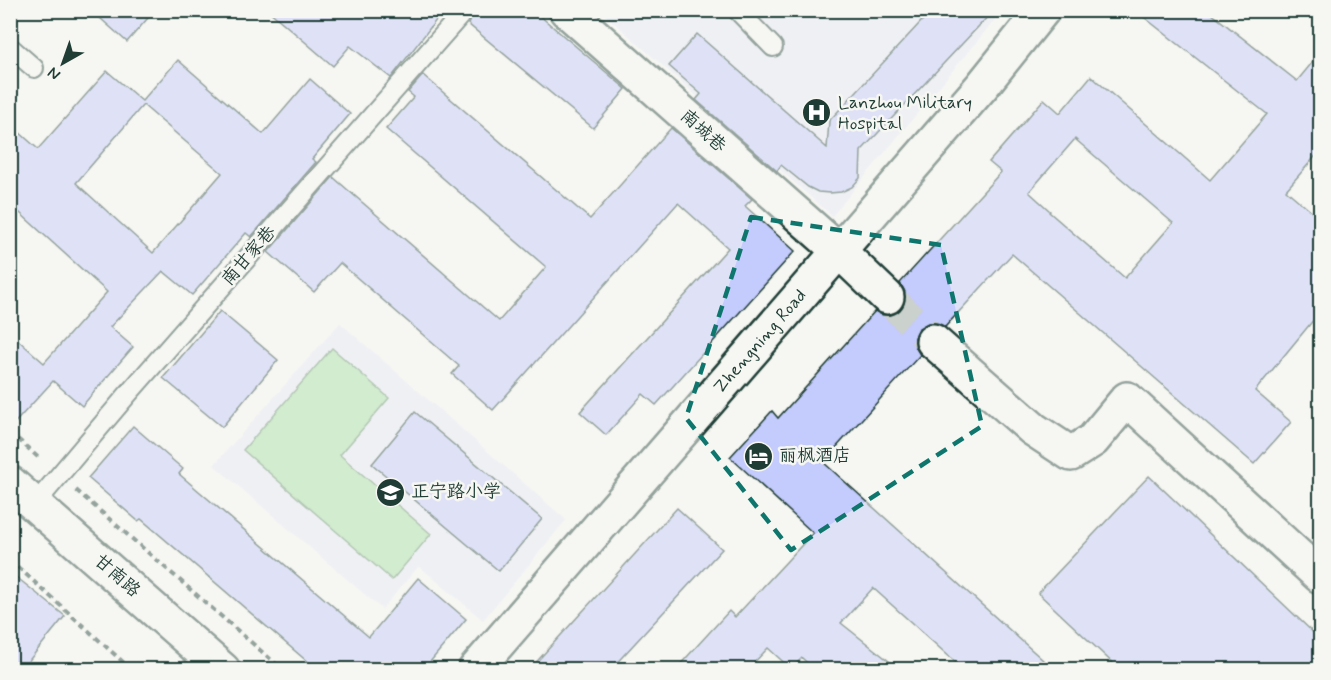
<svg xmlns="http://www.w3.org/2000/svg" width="1331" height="680" font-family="Mynerve,'LXGW WenKai TC',sans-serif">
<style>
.built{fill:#e7e9f5}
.green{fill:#a7dfa4;stroke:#638e6c;stroke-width:1.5}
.building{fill:#c4cbfd;stroke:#1f3d34;stroke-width:1.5;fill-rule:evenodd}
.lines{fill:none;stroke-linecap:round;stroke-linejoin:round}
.minor-tunnel{stroke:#cbd1cc;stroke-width:33;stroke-dasharray:33 16;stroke-linecap:butt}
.service-casing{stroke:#1f3d34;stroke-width:22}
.minor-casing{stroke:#1f3d34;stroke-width:38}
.tertiary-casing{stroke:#1f3d34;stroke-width:38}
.path{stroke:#1f3d34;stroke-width:4;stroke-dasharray:6 4.5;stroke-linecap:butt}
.service{stroke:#f6f6f2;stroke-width:18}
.minor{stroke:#f6f6f2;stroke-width:33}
.tertiary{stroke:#f6f6f2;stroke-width:33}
.marked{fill:none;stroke:#0f766e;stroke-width:4.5;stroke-dasharray:12 8;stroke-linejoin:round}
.labels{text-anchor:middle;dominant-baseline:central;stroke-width:5;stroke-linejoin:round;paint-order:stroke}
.poi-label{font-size:18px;fill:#1f3d34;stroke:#f6f6f2;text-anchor:start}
.street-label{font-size:18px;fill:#1f3d34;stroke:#f6f6f2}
</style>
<rect width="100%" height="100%" fill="#f6f6f2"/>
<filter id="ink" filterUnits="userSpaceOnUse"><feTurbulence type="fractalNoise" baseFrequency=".0167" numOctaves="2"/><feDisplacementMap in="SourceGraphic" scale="12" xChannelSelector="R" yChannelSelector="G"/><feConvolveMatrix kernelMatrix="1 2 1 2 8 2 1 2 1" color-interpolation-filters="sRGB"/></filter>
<g filter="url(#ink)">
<g class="built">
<path d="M601,11H1002L832,216Z"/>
<path d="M340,323L566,520L483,620L419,566L382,609L214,465Z"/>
</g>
<path class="green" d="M332,348L389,398L340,455L431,534L392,580L243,450Z"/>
<g class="building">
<path d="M91,10H155L127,42Z"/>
<path d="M268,10H444L391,78L350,46L333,66Z"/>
<path d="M476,10H533L626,89L593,128L468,24Z"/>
<path d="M932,10H994L861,151L860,178L852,187L841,192L830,193L818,192L808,187L781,165L777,171L696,100L701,94L669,66L697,34L827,148L829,121Z"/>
<path d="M1135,10H1207L1297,81L1320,53V151L1286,190L1320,219V312L1255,391L1291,422L1254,464L1012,254L945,327L936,323H928L919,328L915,338V346L920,355L823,462L1053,669H963L873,588L841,623L899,669H814L802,658L791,669L768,648L748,669H676L729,611L735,617L813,533L730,457L772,411L778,418L875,311L883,315H892L901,309L905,301V292L900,283L1001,172L989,162L1044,99L1060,113L1091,76L1210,180L1267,114ZM1075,139L1173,223L1125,278L1049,212L1050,211L1029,192Z"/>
<path d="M178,60L263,134L310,79L350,114L312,159L316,162L251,237L246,233L192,295L163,271L110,327L133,347L82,406L53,381L10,428V333L44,363L107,292L10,204V124L38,149L107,71L142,101ZM143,105L222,173L153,253L76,183Z"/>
<path d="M423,75L590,219L671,128L752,199L745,206L795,251L656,405L643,394L606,435L580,412L728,248L678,203L493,410L452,374L459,366L340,263L314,292L268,252L333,177L499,321L546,267L386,129L414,97L408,92Z"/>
<path d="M220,311L278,360L222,427L163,378Z"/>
<path d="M415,412L542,519L499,571L372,464Z"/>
<path d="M133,426L183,469L179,474L369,637L418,578L466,619L424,669H316L141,519L138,521L88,478Z"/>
<path d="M1149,476L1320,639V669H1119L1038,593Z"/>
<path d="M677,508L722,549L611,669H530Z"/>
<path d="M10,572L65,616L22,669H10Z"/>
</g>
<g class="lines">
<path class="minor-tunnel" d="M887,297L933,341"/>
<defs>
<g id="service">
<path d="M737,10L773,47"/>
<path d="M10,47L34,68"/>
<path d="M35,504L128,394L465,10"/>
</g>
<g id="minor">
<path d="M566,10L839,251L887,297"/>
<path d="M933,341L1033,429L1071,454L1093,440L1127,399L1320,576"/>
<path id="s1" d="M475,670L982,86L1043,10"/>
</g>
<path id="tertiary" d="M10,483L223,670"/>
</defs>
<use href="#service" class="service-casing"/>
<use href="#minor" class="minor-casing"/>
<use href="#tertiary" class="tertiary-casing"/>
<g class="path">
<path d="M10,432L41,460"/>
<path d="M76,490L283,670"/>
<path d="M10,560L132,670"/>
</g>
<use href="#service" class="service"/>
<use href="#minor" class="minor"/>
<use href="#tertiary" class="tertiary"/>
</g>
</g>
<path d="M0 0H1331V680H0ZM751,217L941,245L982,426L791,550L686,418Z" fill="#f6f6f2" fill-opacity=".55" fill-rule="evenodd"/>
<path class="marked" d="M751,217L941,245L982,426L791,550L686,418Z"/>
<defs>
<symbol id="hospital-disc" viewBox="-11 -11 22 22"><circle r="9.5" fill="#1f3d34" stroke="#f6f6f2"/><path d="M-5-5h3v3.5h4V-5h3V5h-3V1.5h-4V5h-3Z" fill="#fff"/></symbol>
<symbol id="hotel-disc" viewBox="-11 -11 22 22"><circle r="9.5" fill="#1f3d34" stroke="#f6f6f2"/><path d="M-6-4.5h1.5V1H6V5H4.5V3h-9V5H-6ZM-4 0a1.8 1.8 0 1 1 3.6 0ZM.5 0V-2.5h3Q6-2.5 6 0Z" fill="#fff"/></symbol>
<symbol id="school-disc" viewBox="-11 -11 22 22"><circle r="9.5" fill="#1f3d34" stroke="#f6f6f2"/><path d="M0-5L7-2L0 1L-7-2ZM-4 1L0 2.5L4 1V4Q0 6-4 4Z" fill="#fff"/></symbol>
</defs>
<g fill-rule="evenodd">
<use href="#hospital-disc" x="800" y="96" width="33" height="33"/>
<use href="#hotel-disc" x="742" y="440" width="33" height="33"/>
<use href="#school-disc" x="374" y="476" width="33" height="33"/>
</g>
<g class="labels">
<g class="poi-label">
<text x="838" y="103">Lanzhou Military<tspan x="838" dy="21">Hospital</tspan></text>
<text x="779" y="456">丽枫酒店</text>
<text x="411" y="492">正宁路小学</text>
</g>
<g class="street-label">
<text transform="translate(703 131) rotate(42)">南城巷</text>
<text transform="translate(249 256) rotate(-49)">南甘家巷</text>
<text stroke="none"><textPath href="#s1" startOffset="435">Zhengning Road</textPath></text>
<text transform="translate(117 576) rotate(41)">甘南路</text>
</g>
</g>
<rect width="1331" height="680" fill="none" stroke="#f6f6f2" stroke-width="36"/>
<rect x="18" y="18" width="1295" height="644" fill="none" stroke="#1f3d34" stroke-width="2" filter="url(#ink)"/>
<g transform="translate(63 63) rotate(220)" stroke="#f6f6f2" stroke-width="4.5" paint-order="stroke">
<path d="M0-4.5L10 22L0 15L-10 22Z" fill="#1f3d34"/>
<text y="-9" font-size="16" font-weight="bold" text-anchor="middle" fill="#1f3d34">N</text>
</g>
</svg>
